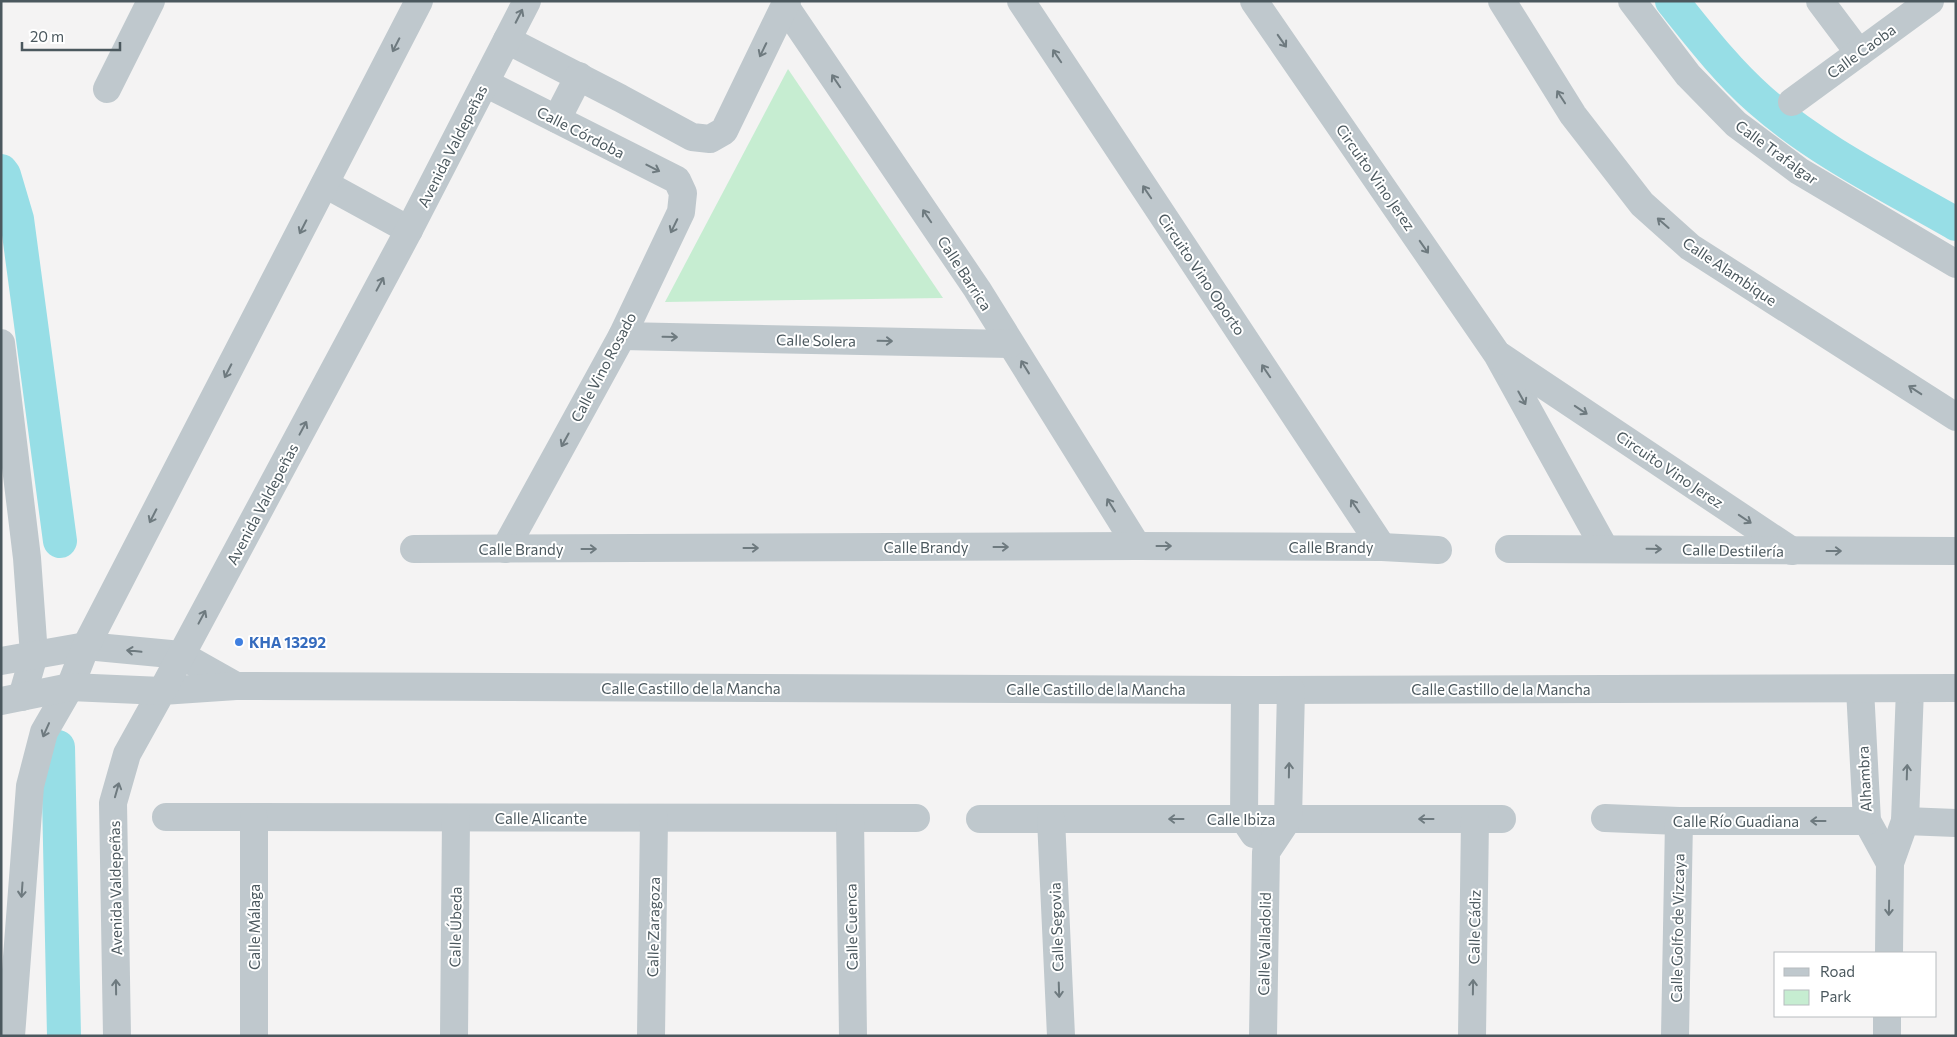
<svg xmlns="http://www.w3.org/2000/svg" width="1957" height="1037" font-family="Commissioner,sans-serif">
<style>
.green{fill:#c6edd1}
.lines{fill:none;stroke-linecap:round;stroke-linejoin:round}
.canal{stroke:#97dee6;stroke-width:34}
.minor{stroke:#bfc8cd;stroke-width:28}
.tertiary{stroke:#bfc8cd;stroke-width:28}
.oneway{stroke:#6e7a7f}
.shop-dot{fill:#3f7fe0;stroke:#fff;stroke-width:2}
.labels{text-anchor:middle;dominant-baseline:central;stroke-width:4;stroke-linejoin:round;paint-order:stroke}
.street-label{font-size:15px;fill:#4b585e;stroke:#fff}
.shop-label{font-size:15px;font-weight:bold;fill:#366cbe;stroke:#fff;text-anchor:start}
</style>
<rect width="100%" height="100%" fill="#f4f3f3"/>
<path class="green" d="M788,69L943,298L665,302Z"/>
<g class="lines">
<g class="canal">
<path d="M1672,1C1700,36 1727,71 1760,100C1818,151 1890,186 1956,224"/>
<path d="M1,171L4,175L17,219L60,541"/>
<path d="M58,747L64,1036"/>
</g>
<g class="minor">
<path d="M1021,1L1382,547"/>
<path d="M1254,1L1497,354L1605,549"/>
<path d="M1502,1L1573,115L1642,204L1690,247L1956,417"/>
<path d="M1632,1L1688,75L1736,124L1799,171L1956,264"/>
<path d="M1820,1L1859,53"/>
<path d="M785,6L977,289L1137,546"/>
<path d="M507,40L620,98L692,137L710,139L724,131L787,1"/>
<path d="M485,83L677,180L683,193L681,212L622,336L505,549"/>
<path d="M107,89L151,1"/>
<path d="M1792,102L1930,1"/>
<path d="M557,119L579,76"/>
<path d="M622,336L1010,344"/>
<path d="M1,343L27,558L34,655L22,697"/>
<path d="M1500,356L1792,551"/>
<path d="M414,549L1137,546L1382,547L1438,550"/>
<path d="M1509,549L1956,551"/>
<path d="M181,655L236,686"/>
<path d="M1860,689L1867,821L1890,863"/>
<path d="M1245,690L1244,819L1254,834"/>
<path d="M166,817L916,818"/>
<path d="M254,818V1036"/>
<path d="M850,818L853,1036"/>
<path d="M1605,818L1679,821H1867"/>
<path d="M980,819H1502"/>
<path d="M1051,819L1061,1036"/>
<path d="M1905,821L1956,823"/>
<path d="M1889,953L1890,863L1905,821L1910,689"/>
<path d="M11,1036L30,786L44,732L70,687"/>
<path d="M117,1036L113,803L127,754L162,691L236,686L1245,690L1956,688"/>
<path d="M454,1036L456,818"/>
<path d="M651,1036L654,818"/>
<path d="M1263,1036L1266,852L1288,819L1291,690"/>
<path d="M1472,1036L1475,819"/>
<path d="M1675,1036L1679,821"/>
<path d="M1887,1036V1016"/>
</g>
<g class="tertiary">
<path d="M325,184L409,230"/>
<path d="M1,661L86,646L181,655"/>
<path d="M70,687L86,646L419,1"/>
<path d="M1,701L70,687L162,691L409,230L527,1"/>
</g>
</g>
<defs><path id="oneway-shaft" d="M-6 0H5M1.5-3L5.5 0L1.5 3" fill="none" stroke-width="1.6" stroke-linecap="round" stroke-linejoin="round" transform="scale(1.25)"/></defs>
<g class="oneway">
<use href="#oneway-shaft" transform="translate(519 16) rotate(-63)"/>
<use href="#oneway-shaft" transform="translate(1282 41) rotate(55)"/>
<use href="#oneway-shaft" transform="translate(396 45) rotate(117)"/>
<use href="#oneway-shaft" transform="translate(763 50) rotate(116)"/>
<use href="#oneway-shaft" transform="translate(1057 56) rotate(-124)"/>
<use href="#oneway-shaft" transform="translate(836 81) rotate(-124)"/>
<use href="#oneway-shaft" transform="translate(1561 97) rotate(-123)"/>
<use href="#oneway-shaft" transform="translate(653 168) rotate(27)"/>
<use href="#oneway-shaft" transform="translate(1147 192) rotate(-124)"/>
<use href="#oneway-shaft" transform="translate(927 216) rotate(-124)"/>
<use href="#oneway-shaft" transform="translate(1663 223) rotate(-139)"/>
<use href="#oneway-shaft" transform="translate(674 226) rotate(116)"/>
<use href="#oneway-shaft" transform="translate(303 227) rotate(117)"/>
<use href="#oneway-shaft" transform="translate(1424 247) rotate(55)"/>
<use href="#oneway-shaft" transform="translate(380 284) rotate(-62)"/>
<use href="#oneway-shaft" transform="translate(670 337) rotate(1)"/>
<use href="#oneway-shaft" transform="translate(885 341) rotate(1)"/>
<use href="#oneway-shaft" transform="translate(1025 367) rotate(-122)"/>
<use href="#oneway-shaft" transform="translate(228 371) rotate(117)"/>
<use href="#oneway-shaft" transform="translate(1266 371) rotate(-124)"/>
<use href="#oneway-shaft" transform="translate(1915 390) rotate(-147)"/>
<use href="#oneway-shaft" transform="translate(1522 398) rotate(61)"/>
<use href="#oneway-shaft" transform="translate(1581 410) rotate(34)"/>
<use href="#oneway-shaft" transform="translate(303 428) rotate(-62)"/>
<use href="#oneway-shaft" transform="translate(565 440) rotate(119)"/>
<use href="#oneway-shaft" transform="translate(1111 505) rotate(-122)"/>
<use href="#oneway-shaft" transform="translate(1355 506) rotate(-124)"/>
<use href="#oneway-shaft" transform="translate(153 516) rotate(117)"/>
<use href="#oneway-shaft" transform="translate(1745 519) rotate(34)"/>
<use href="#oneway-shaft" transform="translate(1164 546)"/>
<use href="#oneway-shaft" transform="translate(1001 547)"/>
<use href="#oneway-shaft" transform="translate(751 548)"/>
<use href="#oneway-shaft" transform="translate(589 549)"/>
<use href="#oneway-shaft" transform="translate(1654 549) rotate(1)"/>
<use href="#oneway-shaft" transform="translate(1834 551)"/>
<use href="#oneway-shaft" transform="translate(202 617) rotate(-62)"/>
<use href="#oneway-shaft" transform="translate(134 651) rotate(-174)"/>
<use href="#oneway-shaft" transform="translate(46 730) rotate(114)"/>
<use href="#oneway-shaft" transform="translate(1289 770) rotate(-89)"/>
<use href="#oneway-shaft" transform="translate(1907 772) rotate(-88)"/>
<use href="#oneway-shaft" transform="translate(117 790) rotate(-74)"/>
<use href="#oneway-shaft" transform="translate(1176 819) rotate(180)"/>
<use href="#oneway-shaft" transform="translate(1426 819) rotate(-180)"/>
<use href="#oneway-shaft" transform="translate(1818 821) rotate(-180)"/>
<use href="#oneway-shaft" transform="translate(22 890) rotate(94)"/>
<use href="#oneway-shaft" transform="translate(1889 908) rotate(91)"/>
<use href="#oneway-shaft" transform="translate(116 987) rotate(-91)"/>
<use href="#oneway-shaft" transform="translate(1473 987) rotate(-89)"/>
<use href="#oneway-shaft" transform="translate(1059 990) rotate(88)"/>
</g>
<circle class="shop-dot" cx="239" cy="642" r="5"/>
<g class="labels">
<g class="street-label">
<text transform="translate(1861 51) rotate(-36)">Calle Caoba</text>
<text transform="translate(581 132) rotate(27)">Calle Córdoba</text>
<text transform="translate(452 146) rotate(-63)">Avenida Valdepeñas</text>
<text transform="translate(1777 152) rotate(36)">Calle Trafalgar</text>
<text transform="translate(1376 177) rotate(55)">Circuito Vino Jerez</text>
<text transform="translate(1730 271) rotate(34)">Calle Alambique</text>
<text transform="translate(965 273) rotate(57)">Calle Barrica</text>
<text transform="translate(1202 274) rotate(56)">Circuito Vino Oporto</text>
<text transform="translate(816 340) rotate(1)">Calle Solera</text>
<text transform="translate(603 367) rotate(-62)">Calle Vino Rosado</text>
<text transform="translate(1670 469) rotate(34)">Circuito Vino Jerez</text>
<text transform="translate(262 504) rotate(-62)">Avenida Valdepeñas</text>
<text x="926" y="547">Calle Brandy</text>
<text x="1331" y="547">Calle Brandy</text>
<text x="521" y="549">Calle Brandy</text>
<text transform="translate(1733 550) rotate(1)">Calle Destilería</text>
<text x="691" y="688">Calle Castillo de la Mancha</text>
<text x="1096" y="689">Calle Castillo de la Mancha</text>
<text x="1501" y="689">Calle Castillo de la Mancha</text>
<text transform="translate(1864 779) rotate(-93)">Alhambra</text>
<text x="541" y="818">Calle Alicante</text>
<text x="1241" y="819">Calle Ibiza</text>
<text x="1736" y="821">Calle Río Guadiana</text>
<text transform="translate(115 888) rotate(-91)">Avenida Valdepeñas</text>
<text transform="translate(254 927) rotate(-90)">Calle Málaga</text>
<text transform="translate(455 927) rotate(-89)">Calle Úbeda</text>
<text transform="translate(653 927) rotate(-89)">Calle Zaragoza</text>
<text transform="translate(851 927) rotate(-91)">Calle Cuenca</text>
<text transform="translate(1056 927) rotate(-92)">Calle Segovia</text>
<text transform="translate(1474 927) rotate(-89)">Calle Cádiz</text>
<text transform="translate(1677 928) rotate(-89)">Calle Golfo de Vizcaya</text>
<text transform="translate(1264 944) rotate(-89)">Calle Valladolid</text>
</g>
<g class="shop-label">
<text x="249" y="642">KHA 13292</text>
</g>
</g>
<rect width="1957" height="1037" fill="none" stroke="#4b585e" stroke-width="5"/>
<rect x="1774" y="952" width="162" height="65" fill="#ffffff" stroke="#b7bcbf"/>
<rect x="1784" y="968" width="25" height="8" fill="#bfc8cd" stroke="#b7bcbf"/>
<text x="1820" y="977" font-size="15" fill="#4b585e">Road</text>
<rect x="1784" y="990" width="25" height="15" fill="#c6edd1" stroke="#b7bcbf"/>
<text x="1820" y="1002" font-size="15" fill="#4b585e">Park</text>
<path d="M22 42v8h98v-8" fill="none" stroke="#4b585e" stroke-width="2.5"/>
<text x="30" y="42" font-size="15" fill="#4b585e" stroke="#ffffff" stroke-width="4" paint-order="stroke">20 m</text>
</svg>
